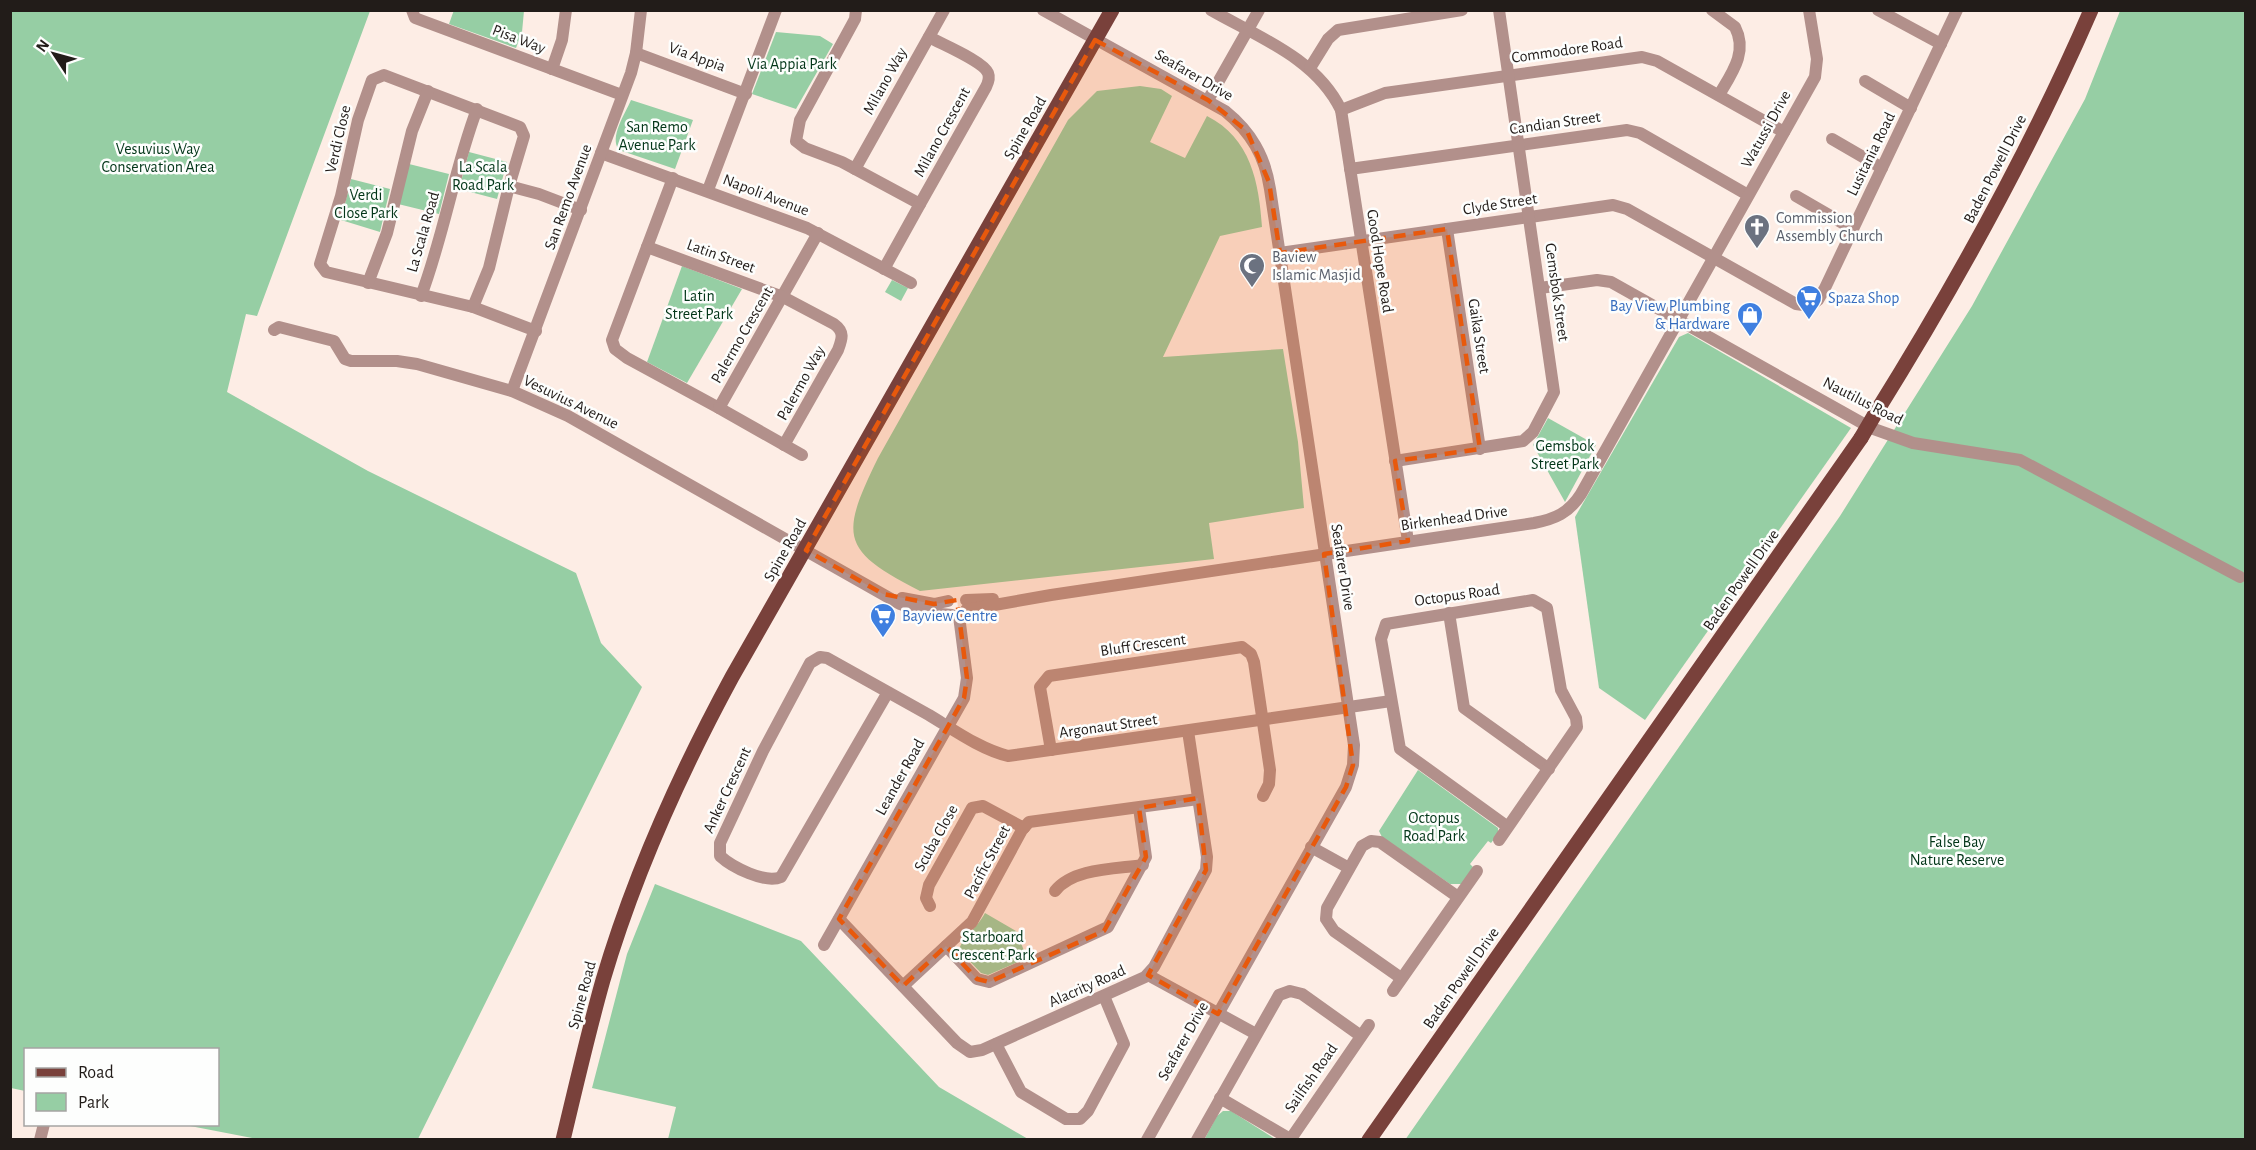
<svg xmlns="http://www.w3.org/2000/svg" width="2256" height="1150" font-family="'Alegreya Sans',sans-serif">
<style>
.green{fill:#96cea4}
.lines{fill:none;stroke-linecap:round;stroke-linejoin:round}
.minor{stroke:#b2908b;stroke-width:12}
.major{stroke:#79413b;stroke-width:15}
.major-bridge{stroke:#79413b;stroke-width:15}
.marked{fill:#e8590c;fill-opacity:0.2;stroke:#e8590c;stroke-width:4.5;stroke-dasharray:12 8;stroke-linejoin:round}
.labels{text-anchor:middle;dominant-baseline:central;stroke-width:5;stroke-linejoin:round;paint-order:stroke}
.street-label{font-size:16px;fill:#221c19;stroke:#fdfefd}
.park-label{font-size:16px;fill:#033619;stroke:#fdfefd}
.worship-label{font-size:16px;fill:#5b616d;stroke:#fdfefd;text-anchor:start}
.shop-label{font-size:16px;fill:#366cbe;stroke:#fdfefd;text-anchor:start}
</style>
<rect width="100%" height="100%" fill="#fdede5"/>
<g class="green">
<path d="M11,10L370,11L257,316L246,314L227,392L368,471L576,573L601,643L642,687L418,1139H257L185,1125L218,1124V1050H26L25,1091L11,1088Z"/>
<path d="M454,10L524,11L522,32L516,48L449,24Z"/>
<path d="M2120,11H2245V1139L1405,1140L1840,516L1972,306L2085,99Z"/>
<path d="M776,32L820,36L833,44L796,109L752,94Z"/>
<path d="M1140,86L1161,89L1172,96L1150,142L1185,158L1207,116C1251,138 1259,183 1262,227L1220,236L1163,357L1283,349L1298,442L1304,508L1209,523L1214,559L920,591C840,550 840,536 878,458L1068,120L1097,91Z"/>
<path d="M631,100L693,120L675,169L619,150C609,137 625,114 631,100Z"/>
<path d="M469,152L507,162L497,199L459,189Z"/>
<path d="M409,164L449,174L439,214L398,204Z"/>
<path d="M351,179L390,189L380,232L341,220Z"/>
<path d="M682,266L742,289L687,383L647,362Z"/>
<path d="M892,280L908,288L901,301L885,292Z"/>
<path d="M1688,333L1851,428L1645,720L1599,688L1575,517L1679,337Z"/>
<path d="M1548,418L1596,445L1565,502L1533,445Z"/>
<path d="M1418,770L1498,828V834L1491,843L1488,841L1470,864L1473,867L1462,884H1450L1382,837L1379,831Z"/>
<path d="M655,884L801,941L939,1087L1028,1139H668L676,1107L592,1088L627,954Z"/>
<path d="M985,913L1016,931L1027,958L988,975L981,973L959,950C962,938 978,927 985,913Z"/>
<path d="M1223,1111H1231L1275,1139L1204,1140L1217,1116Z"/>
</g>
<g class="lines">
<g class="minor">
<path d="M412,10L415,18L622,95"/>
<path d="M856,10L855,19L800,120L796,141L805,148L842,162L920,204L986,87C988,83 990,78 988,73C983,61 941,44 929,37"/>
<path d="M1043,10L1225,111C1251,132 1265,156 1270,189L1354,745L1353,765L1346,787L1147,1140"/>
<path d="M1211,10C1258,37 1316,58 1341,110L1408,541"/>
<path d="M1712,10L1735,27C1748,52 1732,73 1719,95"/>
<path d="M1878,10L1941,44"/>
<path d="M636,53L746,94"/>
<path d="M1310,68L1328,39L1338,30L1462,10"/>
<path d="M552,69L562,40L566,10"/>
<path d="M1865,81L1911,108"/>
<path d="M1208,100L1259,10"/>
<path d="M1341,110L1385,93L1642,57L1657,61L1784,132"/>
<path d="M1832,139L1882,168"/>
<path d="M601,153L807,228L911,283"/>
<path d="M855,169L944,10"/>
<path d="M1350,169L1627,130L1640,133L1748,195"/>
<path d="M673,178L612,340L615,349L627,358L719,408L818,233"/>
<path d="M509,186L524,136L520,127L384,75L372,80L358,120L341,196L320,264L326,272L473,307L536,331"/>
<path d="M708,190L776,10"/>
<path d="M1796,196L1853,229"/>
<path d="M1447,229L1480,449"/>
<path d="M647,247L783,297L834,324C845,332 842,339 838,350L784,445"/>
<path d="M1280,253L1613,205L1627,209L1796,304L1810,306L1818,300L1825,288L1957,10"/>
<path d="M884,269L920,204"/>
<path d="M368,283L387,233L412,131L428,91"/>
<path d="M1540,288L1597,280L1611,282L1871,428L1913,443L2020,460L2240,577"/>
<path d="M421,296C444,235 454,170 477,109"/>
<path d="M473,307L489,268L509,186L539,194L581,210"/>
<path d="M274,330L279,327L334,341L345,359L351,361H397L417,364L512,391L568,416L900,604L929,613L952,615"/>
<path d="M512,391L631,73L636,53L641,10"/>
<path d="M719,408L802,455"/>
<path d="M1395,461L1523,441L1533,432L1554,392L1499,10"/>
<path d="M902,598L934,604L948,601"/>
<path d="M966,600L993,599"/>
<path d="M966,610L1051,595L1534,523C1555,519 1569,513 1581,494L1815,77L1817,59L1809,10"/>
<path d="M1449,613L1464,708L1549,769"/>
<path d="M888,692L781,877C765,884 732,867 720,856V843L763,751L810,663L820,657L827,658C861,677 895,696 929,715C954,730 980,749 1008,756L1391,701"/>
<path d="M1051,750L1040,687L1049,676L1242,647L1251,654L1254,662L1270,770L1269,784L1263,796"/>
<path d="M1499,840L1577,727L1576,718L1561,690L1547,608L1533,600L1386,624L1381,639L1400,749L1508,827"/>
<path d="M1311,847L1349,868"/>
<path d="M1055,891C1073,868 1116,869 1143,865"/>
<path d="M930,906L926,898L929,885L972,808L983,806L1024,828"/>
<path d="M839,919L957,1043L970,1052L982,1050L1145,977L1154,967L1206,870L1207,857L1188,731"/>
<path d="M824,945L964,698L967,678L959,616"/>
<path d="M946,946L977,979L989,982L1108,927L1146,857L1139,808"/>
<path d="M1148,975L1256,1034"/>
<path d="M1401,978L1334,931L1326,919L1327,908L1362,846L1371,841L1380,842L1458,897"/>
<path d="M903,986L972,922L1022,830L1029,822L1198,799"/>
<path d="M1393,991L1477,871"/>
<path d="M996,1044L1021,1092L1066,1119H1080L1088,1111L1124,1044L1104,996"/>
<path d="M1220,1098L1290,1139"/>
<path d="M40,1140L44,1124"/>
<path d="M1197,1140L1279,995L1290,991L1302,994L1361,1036"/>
<path d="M1290,1140L1369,1025"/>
</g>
<g class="major">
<path d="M1875,414C1956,284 2030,151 2091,10"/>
<path d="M563,1140C576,1086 588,1033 603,980C634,875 680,773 732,677L1112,10"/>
<path d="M1369,1140L1861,438"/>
</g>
<path class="major-bridge" d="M1861,438L1875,414"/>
</g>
<path class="marked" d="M1095,40L1208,100L1247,131L1269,182L1280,253L1447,229L1480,449L1395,461L1408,541L1324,554L1353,765L1346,787L1218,1014L1148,975L1206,870L1198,798L1139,808L1146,857L1104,931L989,982L977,979L946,946L903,986L839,919L964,698L967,678L957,600L934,604L883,594L806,550Z"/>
<defs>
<symbol id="church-pin" viewBox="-11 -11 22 30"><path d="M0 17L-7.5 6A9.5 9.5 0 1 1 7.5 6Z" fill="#6b7280" stroke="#fdfefd"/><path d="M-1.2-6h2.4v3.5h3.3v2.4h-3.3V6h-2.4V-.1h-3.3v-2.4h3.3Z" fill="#fff"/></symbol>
<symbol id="mosque-pin" viewBox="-11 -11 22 30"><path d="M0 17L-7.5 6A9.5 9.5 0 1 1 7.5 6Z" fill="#6b7280" stroke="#fdfefd"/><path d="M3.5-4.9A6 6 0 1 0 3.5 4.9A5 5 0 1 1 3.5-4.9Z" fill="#fff"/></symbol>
<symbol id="supermarket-pin" viewBox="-11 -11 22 30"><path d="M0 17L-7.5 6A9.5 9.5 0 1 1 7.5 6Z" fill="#3f7fe0" stroke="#fdfefd"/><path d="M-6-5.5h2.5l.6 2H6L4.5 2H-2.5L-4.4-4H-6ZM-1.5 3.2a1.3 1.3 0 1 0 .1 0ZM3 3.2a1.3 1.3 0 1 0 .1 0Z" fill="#fff"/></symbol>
<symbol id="shop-pin" viewBox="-11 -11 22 30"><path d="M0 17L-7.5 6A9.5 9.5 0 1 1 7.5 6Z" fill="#3f7fe0" stroke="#fdfefd"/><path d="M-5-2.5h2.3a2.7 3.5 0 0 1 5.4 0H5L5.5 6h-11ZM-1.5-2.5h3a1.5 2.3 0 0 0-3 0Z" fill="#fff"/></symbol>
</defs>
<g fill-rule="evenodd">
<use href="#church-pin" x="1742" y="212" width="30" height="40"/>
<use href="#mosque-pin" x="1237" y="251" width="30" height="40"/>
<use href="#supermarket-pin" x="1794" y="283" width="30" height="40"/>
<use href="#shop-pin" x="1735" y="300" width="30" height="40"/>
<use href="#supermarket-pin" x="868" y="601" width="30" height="40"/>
</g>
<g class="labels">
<g class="street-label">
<text transform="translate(519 39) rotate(21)">Pisa Way</text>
<text transform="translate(1567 50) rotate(-8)">Commodore Road</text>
<text transform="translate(697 57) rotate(20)">Via Appia</text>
<text transform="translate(1194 75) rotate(30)">Seafarer Drive</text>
<text transform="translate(885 81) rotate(-61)">Milano Way</text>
<text transform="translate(1555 123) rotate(-8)">Candian Street</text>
<text transform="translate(1025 128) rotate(-60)">Spine Road</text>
<text transform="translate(1766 129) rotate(-61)">Watussi Drive</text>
<text transform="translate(942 132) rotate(-61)">Milano Crescent</text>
<text transform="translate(338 139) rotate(-77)">Verdi Close</text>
<text transform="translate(1871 154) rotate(-64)">Lusitania Road</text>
<text transform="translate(1995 169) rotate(-63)">Baden Powell Drive</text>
<text transform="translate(766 195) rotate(21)">Napoli Avenue</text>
<text transform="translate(568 197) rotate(-70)">San Remo Avenue</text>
<text transform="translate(1500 204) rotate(-9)">Clyde Street</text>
<text transform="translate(423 232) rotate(-74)">La Scala Road</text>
<text transform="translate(721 256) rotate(20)">Latin Street</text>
<text transform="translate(1380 261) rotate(81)">Good Hope Road</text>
<text transform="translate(1557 292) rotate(82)">Gemsbok Street</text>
<text transform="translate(742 335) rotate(-60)">Palermo Crescent</text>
<text transform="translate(1479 336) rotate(81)">Gaika Street</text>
<text transform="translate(801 383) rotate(-61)">Palermo Way</text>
<text transform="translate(1863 401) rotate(27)">Nautilus Road</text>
<text transform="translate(571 402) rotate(26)">Vesuvius Avenue</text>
<text transform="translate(1454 518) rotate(-8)">Birkenhead Drive</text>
<text transform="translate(785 550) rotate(-60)">Spine Road</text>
<text transform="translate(1343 567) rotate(81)">Seafarer Drive</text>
<text transform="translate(1741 580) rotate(-55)">Baden Powell Drive</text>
<text transform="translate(1457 595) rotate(-8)">Octopus Road</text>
<text transform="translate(1143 645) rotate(-8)">Bluff Crescent</text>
<text transform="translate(1108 726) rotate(-8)">Argonaut Street</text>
<text transform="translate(900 777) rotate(-61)">Leander Road</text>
<text transform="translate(727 790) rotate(-65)">Anker Crescent</text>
<text transform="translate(936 838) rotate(-61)">Scuba Close</text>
<text transform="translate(987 862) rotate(-62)">Pacific Street</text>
<text transform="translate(1461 978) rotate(-55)">Baden Powell Drive</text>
<text transform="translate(1087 986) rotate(-24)">Alacrity Road</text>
<text transform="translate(582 995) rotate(-75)">Spine Road</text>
<text transform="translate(1183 1041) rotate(-61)">Seafarer Drive</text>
<text transform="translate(1311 1078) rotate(-55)">Sailfish Road</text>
</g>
<g class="park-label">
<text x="792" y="64">Via Appia Park</text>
<text x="657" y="127">San Remo<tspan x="657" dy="18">Avenue Park</tspan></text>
<text x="158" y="149">Vesuvius Way<tspan x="158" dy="18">Conservation Area</tspan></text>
<text x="483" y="167">La Scala<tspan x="483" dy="18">Road Park</tspan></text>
<text x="366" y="195">Verdi<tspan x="366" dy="18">Close Park</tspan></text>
<text x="699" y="296">Latin<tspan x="699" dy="18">Street Park</tspan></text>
<text x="1565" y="446">Gemsbok<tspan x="1565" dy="18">Street Park</tspan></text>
<text x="1434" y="818">Octopus<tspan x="1434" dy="18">Road Park</tspan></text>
<text x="1957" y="842">False Bay<tspan x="1957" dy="18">Nature Reserve</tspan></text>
<text x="993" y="937">Starboard<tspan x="993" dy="18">Crescent Park</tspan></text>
</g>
<g class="worship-label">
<text x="1776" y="218">Commission<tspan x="1776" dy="18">Assembly Church</tspan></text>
<text x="1272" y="257">Baview<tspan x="1272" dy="18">Islamic Masjid</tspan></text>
</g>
<g class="shop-label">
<text x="1828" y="298">Spaza Shop</text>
<text x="1730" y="306" text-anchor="end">Bay View Plumbing<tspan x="1730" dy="18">&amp; Hardware</tspan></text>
<text x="902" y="616">Bayview Centre</text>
</g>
</g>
<rect width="2256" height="1150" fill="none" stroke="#221c19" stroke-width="24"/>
<rect x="24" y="1048" width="195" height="78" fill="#fdfefd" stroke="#a5a4a2" stroke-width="1.5"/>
<rect x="36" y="1068" width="30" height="9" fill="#79413b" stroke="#a5a4a2" stroke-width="1.5"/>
<text x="78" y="1078" font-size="18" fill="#221c19">Road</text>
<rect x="36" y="1093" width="30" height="18" fill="#96cea4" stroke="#a5a4a2" stroke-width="1.5"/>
<text x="78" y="1108" font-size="18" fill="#221c19">Park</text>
<g transform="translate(54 54) rotate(306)" stroke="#fdfefd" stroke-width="4.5" paint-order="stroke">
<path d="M0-4.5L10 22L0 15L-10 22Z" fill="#221c19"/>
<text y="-9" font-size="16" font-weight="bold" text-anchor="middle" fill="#221c19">N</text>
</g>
</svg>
